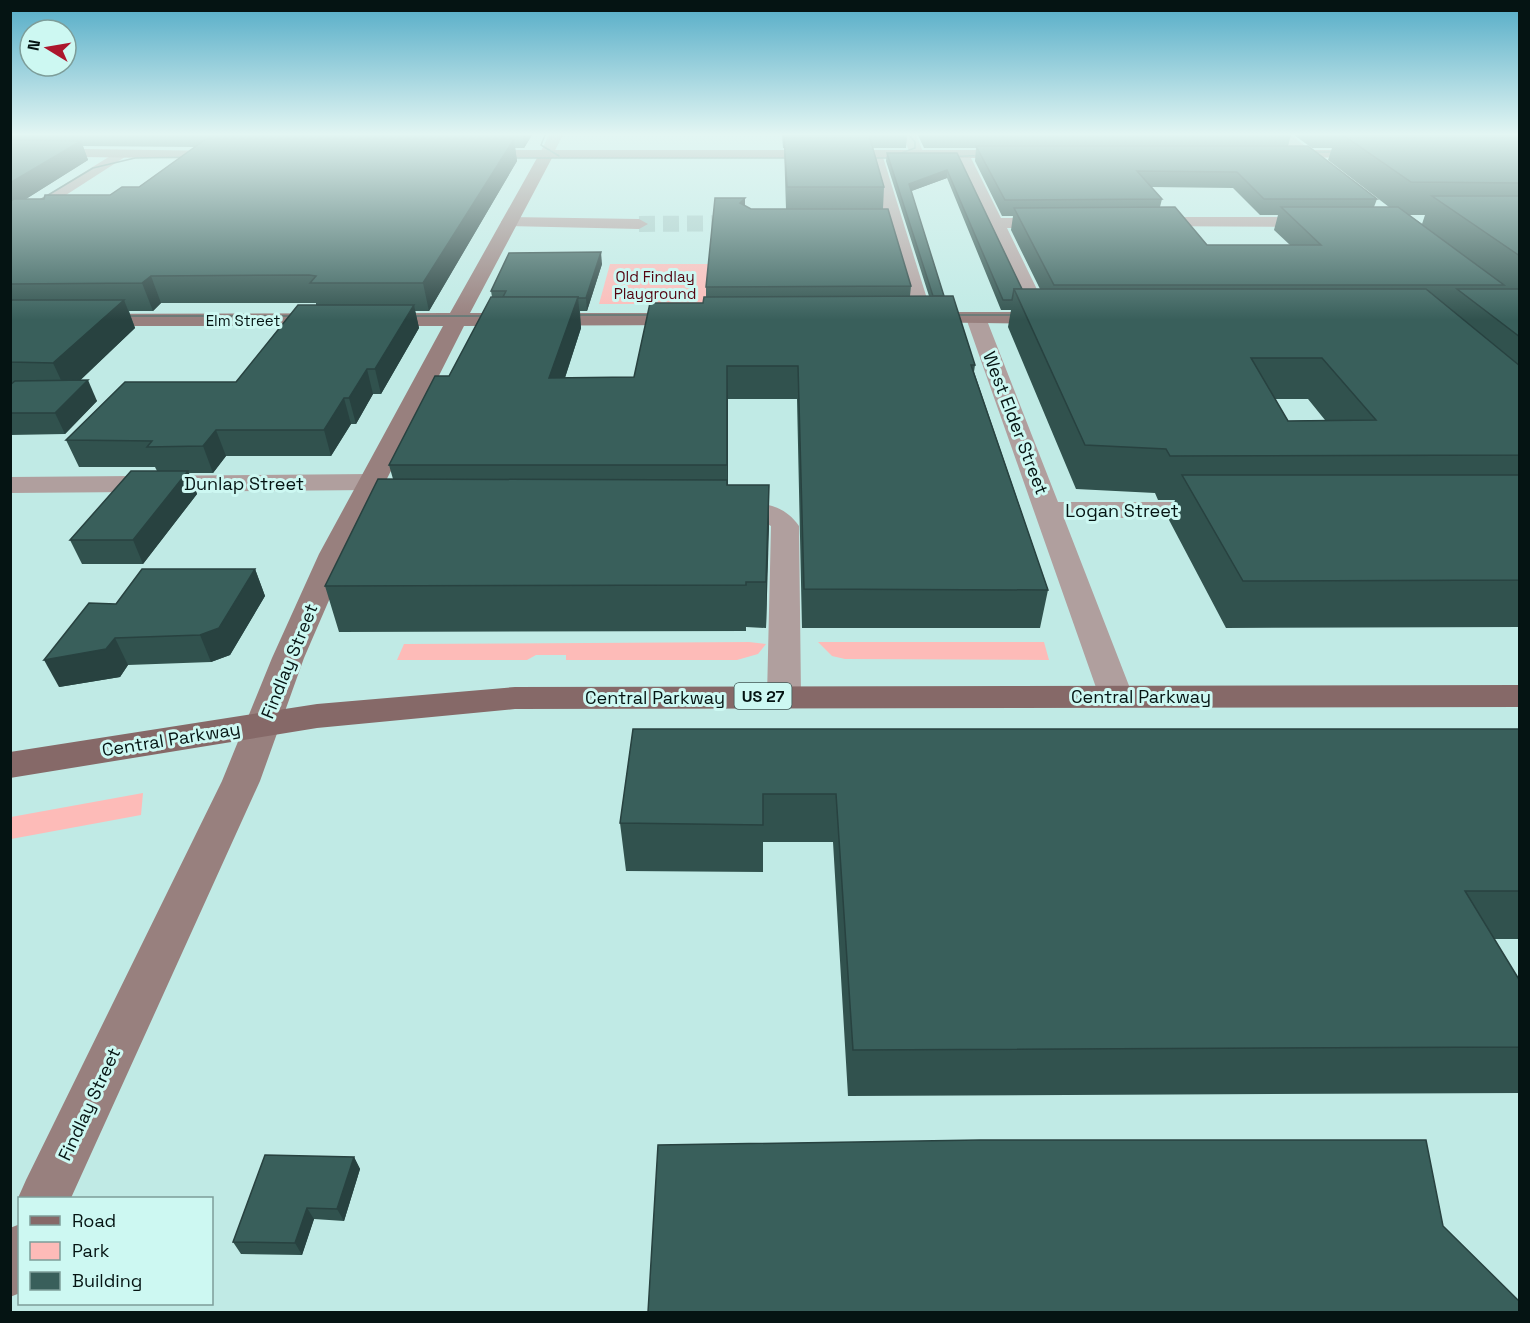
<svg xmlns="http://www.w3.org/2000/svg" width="1530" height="1323" font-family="'Space Grotesk',sans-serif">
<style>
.green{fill:#fdbbb8}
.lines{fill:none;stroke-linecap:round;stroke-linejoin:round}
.street-tunnel{stroke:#a4cac6;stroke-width:16;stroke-dasharray:16 8;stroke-linecap:butt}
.street{fill:#b09f9e;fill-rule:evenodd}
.secondary{fill:#98807e;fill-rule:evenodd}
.primary{fill:#866968;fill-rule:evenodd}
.tram{stroke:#5a7673;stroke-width:1.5}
.wall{fill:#31524e;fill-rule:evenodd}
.shaded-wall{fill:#284240}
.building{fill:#395f5b;stroke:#284240;stroke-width:1.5;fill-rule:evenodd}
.labels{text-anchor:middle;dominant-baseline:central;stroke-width:6;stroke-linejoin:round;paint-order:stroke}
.far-park-label{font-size:15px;fill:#550511;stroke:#cdf8f2}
.far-street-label{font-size:15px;fill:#051413;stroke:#cdf8f2}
.shield{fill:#cdf8f2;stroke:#415856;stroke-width:1.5}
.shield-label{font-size:16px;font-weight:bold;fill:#051413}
.street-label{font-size:18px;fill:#051413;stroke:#cdf8f2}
</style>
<rect width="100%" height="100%" fill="#c0eae5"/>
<g class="green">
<path d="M610,264H711L707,304H599Z"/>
<path d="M749,642L766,644L758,654L737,660H566V655H536L527,660H397L404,644Z"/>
<path d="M818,642H1044L1049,660L845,659L832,656Z"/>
<path d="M143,793L141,815L11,839V817Z"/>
</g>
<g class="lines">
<path class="street-tunnel" d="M639,224L751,223"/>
<g class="street">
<path d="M549,135H563L551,158L546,159L539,155Z"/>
<path d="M902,135H916L924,154L922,157H912Z"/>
<path d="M1275,135H1291L1338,172L1335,175H1325Z"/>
<path d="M120,150L127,154L125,157L10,231V218Z"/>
<path d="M875,150L882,154L933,318L930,322H916L913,318L868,154Z"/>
<path d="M962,150L969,154L1001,218H1056L1065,223L1056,228H1007L1051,318L1048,322H1034L1031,318L955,154Z"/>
<path d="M510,217L639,219L648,224L639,229L504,226L501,222L504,218Z"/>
<path d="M1143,217H1320L1329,222L1320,227L1137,226L1134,222Z"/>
<path d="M976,312L983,314L986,318L1058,502H1218L1228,504L1232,510L1228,516L1218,518H1064L1133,696L1128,704L1116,707L1104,704L1099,696L966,318L969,314Z"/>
<path d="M370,474L379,476L383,482L379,488L370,490L10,493V477Z"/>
<path d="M725,503C754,502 781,500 799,526L801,696L796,704L784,707L772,704L767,696L771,526L758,519L715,517L711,511L715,505Z"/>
</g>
<g class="secondary">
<path d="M10,148L228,151L235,155L228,159L10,156Z"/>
<path d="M471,150H1020L1027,154L1020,158H552L470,313H693L700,315L703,319L700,323L693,325L464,326L349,554L304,658L260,781L71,1198H20V1202L18,1198L26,1180L222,781L272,658L319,554L443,326H10V314L450,313L537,158L466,157L464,154Z"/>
<path d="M1275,150H1374L1381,154L1374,158L1270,157L1268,154L1270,151Z"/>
<path d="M915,312H1056L1063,314L1066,318L1063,322L1056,324L908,322L905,318L908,314Z"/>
<path d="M20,1224V1293L10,1297V1228Z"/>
</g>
<path class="primary" d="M1520,685V707L515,709L317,728L10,778V752L317,704L515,687Z"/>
<g class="tram">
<path d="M545,135L541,145L559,156"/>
<path d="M1300,152H1348"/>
<path d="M893,156L915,148V142L909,135"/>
<path d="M943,157L991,155"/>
<path d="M499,158H799"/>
<path d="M859,158H904"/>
<path d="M10,218L93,168L135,158L199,157"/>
<path d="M563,315H665"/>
<path d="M944,315H1028"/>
<path d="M113,316H305"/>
<path d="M401,316H497"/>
</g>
</g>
<g class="wall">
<path d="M10,135H532L524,148H515L517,161L429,311H415L419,328L381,394H373L356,424H351L331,456H226L213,473H189L197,494L143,564H82L70,540L157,471L155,467H79L66,440L236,382L316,305V303H161L153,311H129L135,328L80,380L97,401L65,434L10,435ZM83,146L195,147L139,187L110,195L44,199H26L88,160Z"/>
<path d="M782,135H907L906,148H873L884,187L883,209L911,286L910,296H929L886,161L887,153H957L1022,289H1040L1011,230L1013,216H1002L975,161L976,148H924L918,135H1291L1288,146L1377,199L1374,207H1389L1328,160L1332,148H1312L1294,135H1520V627L1226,628L1169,520L1175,500H1158L1155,493L1076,489L1008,327L1011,310H1001L947,178L911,191L944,296L975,365L974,372L1048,590L1040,628H802L797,399H728V485H769L766,628L746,627V631L339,632L325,586L393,479L389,465L449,376L492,297L491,291L602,264L587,311H580L581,328L565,378L634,377L703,303L706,297V287L745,206L751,209H786L784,148H783ZM1151,187L1233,188L1260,215H1278L1274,230L1290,245H1207L1160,207L1162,199ZM1409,215H1425L1422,224ZM1275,399H1308L1325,420L1288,421Z"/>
<path d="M255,569L265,596L230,655L211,662L128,665L120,677L59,687L116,604Z"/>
<path d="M633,729H1520V939H1494L1520,981V1093L848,1096L833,842H763V872L626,871L620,823Z"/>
<path d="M354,1157L360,1169L344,1221L314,1219L302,1255L241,1254L233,1242Z"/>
</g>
<g class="shaded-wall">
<path d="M523,135H532L524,148Z"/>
<path d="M514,139L517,161L429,311L423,283Z"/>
<path d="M81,141L88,160L10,209V183Z"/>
<path d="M947,170V178L909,192V184Z"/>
<path d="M745,198V219L740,203Z"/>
<path d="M601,252L602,264L587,311L586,298Z"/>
<path d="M151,276L161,303L153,311L142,283Z"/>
<path d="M578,297L581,328L554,411L549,378Z"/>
<path d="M124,300L135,328L67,393L53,363Z"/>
<path d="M414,305L419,328L381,394L375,369Z"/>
<path d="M727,366L728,399V501L727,465Z"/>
<path d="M367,369L373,394L356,424L349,398Z"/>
<path d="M88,380L97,401L65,434L55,413Z"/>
<path d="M344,398L351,424L331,456L324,430Z"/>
<path d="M216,430L226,456L213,473L203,446Z"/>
<path d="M188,471L197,494L143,564L133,540Z"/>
<path d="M769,485V528L766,628V582Z"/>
<path d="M255,569L265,596L230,655L211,662L200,635Z"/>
<path d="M115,638L128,665L120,677L59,687L44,660Z"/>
<path d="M354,1157L360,1169L344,1221L337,1209Z"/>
<path d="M307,1208L314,1219L302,1255L295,1243Z"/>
</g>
<g class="building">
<path d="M784,135H869L884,187H787Z"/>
<path d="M1343,135H1520V183L1411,182Z"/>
<path d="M206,139H514L423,283H310L316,276L309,275L151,276L142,283L10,284V201L14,199H44L45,195H110L122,187H139Z"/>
<path d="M10,140L81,141L10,183Z"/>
<path d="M976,146H1308L1377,199H1264L1237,172L1137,171L1162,199L1005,200Z"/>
<path d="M887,153H957L1022,289H1014L1012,300H1003L947,170L909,184L944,296H933Z"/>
<path d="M1432,196H1520V256Z"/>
<path d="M715,198H745L740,203L751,209H888L911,286L706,287Z"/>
<path d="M1175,207L1207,245H1321L1281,207H1398L1504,285H1054L1014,208Z"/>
<path d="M601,252L586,298H578V297H503L506,291H491L509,253Z"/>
<path d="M1014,289H1426L1520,366V455L1170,456L1166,449L1085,445ZM1251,358H1322L1376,420L1288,421Z"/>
<path d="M1457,289H1520V337Z"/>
<path d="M953,296L975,365H971L1048,590L804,589L798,366H727V465H389L435,376H449L491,297H578L549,378L634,377L650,303H703L704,297Z"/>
<path d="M10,300H124L53,363L10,362Z"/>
<path d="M298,305H414L375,369H367L349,398H344L324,430H216L203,446L147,447L152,441L66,440L125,382H236Z"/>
<path d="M88,380L55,413H10V385L15,381Z"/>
<path d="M131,471H188L133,540H70Z"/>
<path d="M1182,475H1520V580L1243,581Z"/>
<path d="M378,479L727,480V485H769L766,582H746V585L325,586Z"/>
<path d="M142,569H255L219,628L200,635L115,638L106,649L44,660L89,603L116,604Z"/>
<path d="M633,729H1520V891H1465L1520,981V1047L853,1050L836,794H763V825L620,823Z"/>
<path d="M980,1140H1426L1443,1226L1520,1302V1312H648L658,1145Z"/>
<path d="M265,1155L354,1157L337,1209L307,1208L295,1243L233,1242Z"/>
</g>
<linearGradient id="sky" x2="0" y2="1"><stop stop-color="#52abc6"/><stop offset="0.42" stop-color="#e3f6f3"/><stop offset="1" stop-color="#e3f6f3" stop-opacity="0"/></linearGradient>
<rect width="1530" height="320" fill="url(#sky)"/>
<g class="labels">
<g class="far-park-label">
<text x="655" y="276">Old Findlay<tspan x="655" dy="17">Playground</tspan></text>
</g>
<g class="far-street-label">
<text x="243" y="320">Elm Street</text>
</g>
<rect class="shield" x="734.5" y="683" width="57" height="26" rx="4.5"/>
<g class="shield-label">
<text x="763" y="696">US 27</text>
</g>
<g class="street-label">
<text transform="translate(1016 423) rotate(69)">West Elder Street</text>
<text x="244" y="483">Dunlap Street</text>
<text x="1122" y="510">Logan Street</text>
<text transform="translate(289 661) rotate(-68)">Findlay Street</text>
<text x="1141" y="696">Central Parkway</text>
<text x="655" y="697">Central Parkway</text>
<text transform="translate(171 739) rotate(-9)">Central Parkway</text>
<text transform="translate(89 1104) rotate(-65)">Findlay Street</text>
</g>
</g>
<rect width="1530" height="1323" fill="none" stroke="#051413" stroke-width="24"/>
<rect x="18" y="1197" width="195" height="108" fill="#cdf8f2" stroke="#7d9d99" stroke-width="1.5"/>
<rect x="30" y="1216" width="30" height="9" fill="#866968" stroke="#7d9d99" stroke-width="1.5"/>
<text x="72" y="1227" font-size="18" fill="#051413">Road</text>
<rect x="30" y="1242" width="30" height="18" fill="#fdbbb8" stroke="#7d9d99" stroke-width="1.5"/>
<text x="72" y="1257" font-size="18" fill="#051413">Park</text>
<rect x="30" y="1272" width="30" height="18" fill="#395f5b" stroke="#7d9d99" stroke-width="1.5"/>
<text x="72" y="1287" font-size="18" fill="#051413">Building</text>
<g transform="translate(48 48) rotate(281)"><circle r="28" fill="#cdf8f2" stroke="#7d9d99" stroke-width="1.5"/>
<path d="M0-4.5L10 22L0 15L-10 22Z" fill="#ac162d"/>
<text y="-9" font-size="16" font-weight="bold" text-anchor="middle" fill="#051413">N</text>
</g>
</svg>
